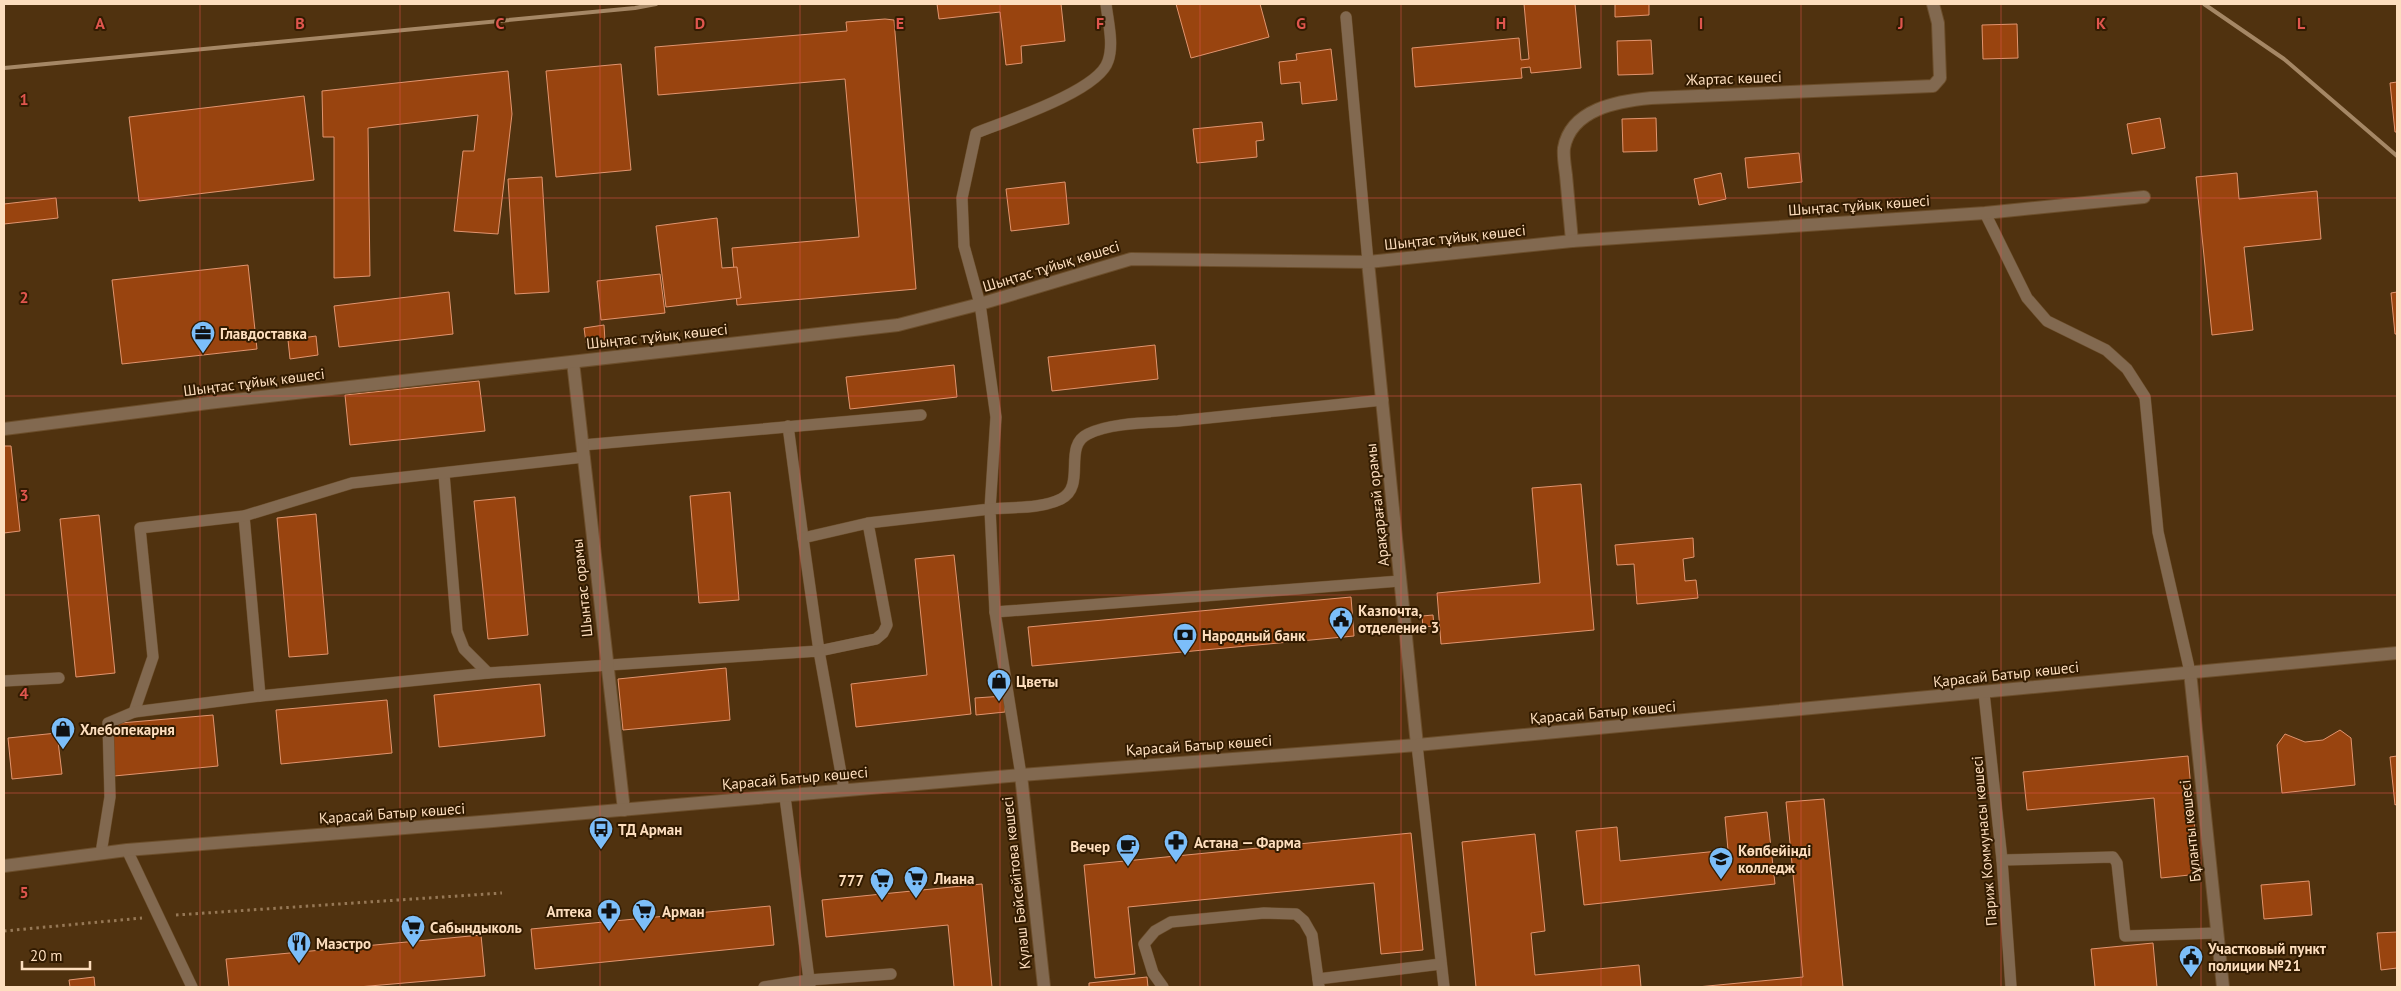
<svg xmlns="http://www.w3.org/2000/svg" width="2401" height="991" font-family="'PT Sans',sans-serif">
<style>
.building{fill:#99440f;stroke:#e2946e}
.lines{fill:none;stroke-linecap:round;stroke-linejoin:round}
.service-casing{stroke:#6c4e2b;stroke-width:12}
.minor-casing{stroke:#6c4e2b;stroke-width:14}
.tertiary-casing{stroke:#6c4e2b;stroke-width:14}
.path{stroke:#967856;stroke-width:3;stroke-dasharray:2.5 4;stroke-linecap:butt}
.service{stroke:#826950;stroke-width:11}
.minor{stroke:#826950;stroke-width:12}
.tertiary{stroke:#826950;stroke-width:12}
.rail{stroke:#a58765;stroke-width:4}
.grid{fill:none;stroke:#e0564e;stroke-width:1;stroke-opacity:0.55}
.labels{text-anchor:middle;dominant-baseline:central;stroke-width:4;stroke-linejoin:round;paint-order:stroke}
.street-label{font-size:15px;fill:#fddebe;stroke:#321b01}
.poi-label{font-size:15px;font-weight:bold;fill:#fddebe;stroke:#321b01;text-anchor:start}
.grid-label{font-size:16px;text-anchor:middle;font-weight:bold;fill:#e0564e;stroke:#321b01;stroke-width:4;stroke-linejoin:round;paint-order:stroke}
</style>
<rect width="100%" height="100%" fill="#50320f"/>
<g class="building">
<path d="M937,4H1061L1065,41L1021,46L1022,63L1006,65L1000,12L939,19Z"/>
<path d="M1176,4H1260L1269,37L1191,58Z"/>
<path d="M1524,4H1575L1581,68L1531,73L1530,67L1521,68L1522,78L1415,87L1412,48L1519,38L1521,60L1529,59Z"/>
<path d="M1615,4H1649V15L1615,17Z"/>
<path d="M885,19L894,20L916,289L737,305L732,248L859,237L845,79L658,95L655,47L847,31L846,22Z"/>
<path d="M2017,24L2018,58L1983,59L1982,25Z"/>
<path d="M1651,40L1653,74L1618,75L1617,41Z"/>
<path d="M1331,49L1337,100L1302,104L1300,82L1281,84L1279,62L1297,60L1296,54Z"/>
<path d="M621,64L631,170L556,177L546,71Z"/>
<path d="M508,71L512,114L498,234L454,231L463,151H474L478,115L368,128L370,276L334,278V137H323L322,91Z"/>
<path d="M2397,82V132H2395L2390,83Z"/>
<path d="M304,96L314,180L139,201L129,117Z"/>
<path d="M1656,118L1657,151L1623,152L1622,119Z"/>
<path d="M2160,118L2165,148L2132,154L2127,124Z"/>
<path d="M1262,122L1264,140L1256,141L1257,157L1197,163L1193,129Z"/>
<path d="M1799,153L1802,182L1748,188L1745,158Z"/>
<path d="M1721,173L1726,199L1699,205L1694,179Z"/>
<path d="M2237,173L2239,199L2317,191L2321,239L2244,247L2253,330L2212,335L2196,177Z"/>
<path d="M542,177L549,292L515,294L508,179Z"/>
<path d="M1065,182L1069,224L1011,231L1006,189Z"/>
<path d="M56,198L58,218L4,224V204Z"/>
<path d="M717,218L722,268L737,267L741,298L666,307L656,226Z"/>
<path d="M248,265L257,349L122,364L112,280Z"/>
<path d="M660,274L665,313L601,320L597,281Z"/>
<path d="M449,292L453,334L339,347L334,306Z"/>
<path d="M2397,292V334H2395L2391,293Z"/>
<path d="M604,325L605,341L586,343L584,328Z"/>
<path d="M316,336L318,355L290,359L288,340Z"/>
<path d="M1155,345L1158,379L1052,391L1048,357Z"/>
<path d="M954,365L957,397L850,409L846,377Z"/>
<path d="M479,381L485,431L350,445L345,395Z"/>
<path d="M4,446H11L20,531L4,533Z"/>
<path d="M1581,484L1594,630L1441,644L1437,593L1540,583L1532,488Z"/>
<path d="M730,492L739,600L699,603L690,496Z"/>
<path d="M515,497L528,635L488,639L474,501Z"/>
<path d="M316,514L328,654L289,657L277,518Z"/>
<path d="M99,515L115,673L76,677L60,519Z"/>
<path d="M1693,538L1694,557L1683,559L1685,581L1696,580L1698,598L1637,604L1634,564L1617,565L1615,545Z"/>
<path d="M954,555L971,714L856,727L851,684L927,675L915,559Z"/>
<path d="M1351,597L1354,636L1032,666L1028,627Z"/>
<path d="M1433,615L1434,626L1423,627L1422,616Z"/>
<path d="M726,668L730,720L623,730L618,679Z"/>
<path d="M540,684L545,736L439,747L434,695Z"/>
<path d="M1004,696L1005,712L976,715L975,698Z"/>
<path d="M387,700L392,753L281,764L276,710Z"/>
<path d="M213,715L218,766L114,776L109,724Z"/>
<path d="M2340,730L2351,738L2355,785L2282,793L2277,745L2285,734L2305,742L2323,740Z"/>
<path d="M57,733L62,774L12,779L8,738Z"/>
<path d="M2188,756L2199,874L2161,878L2154,798L2027,810L2023,772Z"/>
<path d="M2397,756V804L2395,805L2390,757Z"/>
<path d="M1824,799L1843,987H1697L1803,977L1786,802Z"/>
<path d="M1767,812L1775,884L1584,905L1576,831L1617,827L1620,861L1728,850L1725,817Z"/>
<path d="M1411,833L1423,950L1381,954L1374,883L1128,907L1135,974L1095,978L1084,865Z"/>
<path d="M1535,834L1545,931L1531,933L1535,975L1639,965L1641,987H1476L1462,842Z"/>
<path d="M2309,881L2312,915L2264,919L2261,885Z"/>
<path d="M982,884L992,987H954L948,925L826,937L822,900Z"/>
<path d="M770,906L774,945L535,969L531,929Z"/>
<path d="M2397,932V968L2381,970L2377,933Z"/>
<path d="M481,935L485,976L358,987H229L226,959Z"/>
<path d="M2153,943L2157,987H2095L2091,949Z"/>
<path d="M94,977L95,987H70L69,980Z"/>
<path d="M1147,977L1148,987H1089V983Z"/>
</g>
<g class="lines">
<defs>
<g id="service">
<path d="M1346,17L1368,262"/>
<path d="M1985,213L2027,298L2047,321L2106,350L2127,369L2145,397L2158,532L2190,672"/>
<path d="M788,426L803,538"/>
<path d="M583,445L921,415"/>
<path d="M444,474L457,631L464,649L488,673"/>
<path d="M244,516L260,696"/>
<path d="M868,523L887,625L883,633L876,639L819,651L803,538L868,523L990,509L996,417L980,304L964,246L962,198L976,133C1006,121 1099,91 1108,61C1114,44 1108,22 1106,4"/>
<path d="M995,612L1400,581"/>
<path d="M4,681L59,678"/>
<path d="M1984,693L2002,860L2011,987"/>
<path d="M134,712L153,657L140,528L244,516L352,483L584,457"/>
<path d="M1417,745L1444,987"/>
<path d="M1021,775L995,612L990,509C1012,507 1041,509 1061,499C1087,486 1062,446 1088,434C1112,422 1152,423 1178,421C1246,414 1315,407 1383,400"/>
<path d="M785,797L810,987"/>
<path d="M127,850L192,987"/>
<path d="M101,853L110,797L108,723L134,712L260,696L488,673L819,651L844,790"/>
<path d="M2002,860L2113,857L2117,863L2125,936L2217,933"/>
<path d="M764,987L809,980L891,974"/>
<path d="M1163,987L1153,973L1144,944L1155,931L1171,922L1264,913L1296,914L1304,921L1312,935L1318,979"/>
<path d="M1319,987L1318,979L1441,964"/>
</g>
<g id="minor">
<path d="M1572,241C1570,219 1568,197 1566,175C1565,167 1563,156 1564,148C1571,109 1618,101 1651,98L1933,86L1940,78L1938,23L1933,4"/>
<path d="M1368,262L1417,745"/>
<path d="M573,362L624,810"/>
<path d="M4,429L208,403L898,325L980,304L1131,259L1368,262L1572,241L1985,213L2144,197"/>
<path d="M2190,672L2223,987"/>
<path d="M1021,775L1044,987"/>
</g>
<path id="tertiary" d="M4,866L127,850L493,821L1021,775L1417,745L2397,653"/>
</defs>
<use href="#service" class="service-casing"/>
<use href="#minor" class="minor-casing"/>
<use href="#tertiary" class="tertiary-casing"/>
<g class="path">
<path d="M176,915L502,893"/>
<path d="M4,931L142,918"/>
</g>
<use href="#service" class="service"/>
<use href="#minor" class="minor"/>
<use href="#tertiary" class="tertiary"/>
<g class="rail">
<path d="M2204,4L2284,59L2397,156"/>
<path d="M4,68L635,8L656,4"/>
</g>
</g>
<path class="grid" d="M200,4V987M400,4V987M600,4V987M800,4V987M1000,4V987M1200,4V987M1401,4V987M1601,4V987M1801,4V987M2001,4V987M2201,4V987M4,198H2397M4,396H2397M4,595H2397M4,793H2397"/>
<defs>
<symbol id="office-pin" viewBox="-11 -11 22 30"><path d="M0 17L-7.5 6A9.5 9.5 0 1 1 7.5 6Z" fill="#7cbef9" stroke="#321b01"/><path d="M-6-3h4V-5.5h4V-3h4V5H-6ZM-1-4.5V-3h2v-1.5ZM-6 0V1H6V0Z" fill="#111"/></symbol>
<symbol id="civic-pin" viewBox="-11 -11 22 30"><path d="M0 17L-7.5 6A9.5 9.5 0 1 1 7.5 6Z" fill="#7cbef9" stroke="#321b01"/><path d="M-.6-6.5H3V-4.5H.6V-3L4-1V1h2V6H-6V1h2V-1L-.6-3ZM-1.2 2.5V6h2.4V2.5Z" fill="#111"/></symbol>
<symbol id="bank-pin" viewBox="-11 -11 22 30"><path d="M0 17L-7.5 6A9.5 9.5 0 1 1 7.5 6Z" fill="#7cbef9" stroke="#321b01"/><path d="M-6-4H6V4H-6ZM0-2.3a2.3 2.3 0 1 0 0 4.6a2.3 2.3 0 1 0 0-4.6Z" fill="#111"/></symbol>
<symbol id="shop-pin" viewBox="-11 -11 22 30"><path d="M0 17L-7.5 6A9.5 9.5 0 1 1 7.5 6Z" fill="#7cbef9" stroke="#321b01"/><path d="M-5-2.5h2.3a2.7 3.5 0 0 1 5.4 0H5L5.5 6h-11ZM-1.5-2.5h3a1.5 2.3 0 0 0-3 0Z" fill="#111"/></symbol>
<symbol id="bus-pin" viewBox="-11 -11 22 30"><path d="M0 17L-7.5 6A9.5 9.5 0 1 1 7.5 6Z" fill="#7cbef9" stroke="#321b01"/><path d="M-5-6H5V4H4V6H2V4H-2V6H-4V4H-5ZM-3.5-4V0h7V-4ZM-3.5 1.2v1.5H-2V1.2ZM2 1.2v1.5H3.5V1.2Z" fill="#111"/></symbol>
<symbol id="pharmacy-pin" viewBox="-11 -11 22 30"><path d="M0 17L-7.5 6A9.5 9.5 0 1 1 7.5 6Z" fill="#7cbef9" stroke="#321b01"/><path d="M-2-6h4v4h4v4h-4v4h-4v-4h-4v-4h4Z" fill="#111"/></symbol>
<symbol id="cafe-pin" viewBox="-11 -11 22 30"><path d="M0 17L-7.5 6A9.5 9.5 0 1 1 7.5 6Z" fill="#7cbef9" stroke="#321b01"/><path d="M-5.5-4.5H6V0H3Q3 3.5 0 3.5H-2.5Q-5.5 3.5-5.5 0ZM3-3.2v2h1.7v-2ZM-6 4.5H4V6H-6Z" fill="#111"/></symbol>
<symbol id="university-pin" viewBox="-11 -11 22 30"><path d="M0 17L-7.5 6A9.5 9.5 0 1 1 7.5 6Z" fill="#7cbef9" stroke="#321b01"/><path d="M0-5L7-2L0 1L-7-2ZM-4 1L0 2.5L4 1V4Q0 6-4 4Z" fill="#111"/></symbol>
<symbol id="supermarket-pin" viewBox="-11 -11 22 30"><path d="M0 17L-7.5 6A9.5 9.5 0 1 1 7.5 6Z" fill="#7cbef9" stroke="#321b01"/><path d="M-6-5.5h2.5l.6 2H6L4.5 2H-2.5L-4.4-4H-6ZM-1.5 3.2a1.3 1.3 0 1 0 .1 0ZM3 3.2a1.3 1.3 0 1 0 .1 0Z" fill="#111"/></symbol>
<symbol id="restaurant-pin" viewBox="-11 -11 22 30"><path d="M0 17L-7.5 6A9.5 9.5 0 1 1 7.5 6Z" fill="#7cbef9" stroke="#321b01"/><path d="M-5-6h1v4h1v-4h1v4h1v-4h1v5L-1.5 .5V6h-2V.5L-5-1ZM5-6V6H3V1.5H1.5Q1.5-4 5-6Z" fill="#111"/></symbol>
</defs>
<g fill-rule="evenodd">
<use href="#office-pin" x="189" y="319" width="28" height="38"/>
<use href="#civic-pin" x="1327" y="605" width="28" height="38"/>
<use href="#bank-pin" x="1171" y="621" width="28" height="38"/>
<use href="#shop-pin" x="985" y="667" width="28" height="38"/>
<use href="#shop-pin" x="49" y="715" width="28" height="38"/>
<use href="#bus-pin" x="587" y="815" width="28" height="38"/>
<use href="#pharmacy-pin" x="1162" y="828" width="28" height="38"/>
<use href="#cafe-pin" x="1114" y="832" width="28" height="38"/>
<use href="#university-pin" x="1707" y="845" width="28" height="38"/>
<use href="#supermarket-pin" x="902" y="864" width="28" height="38"/>
<use href="#supermarket-pin" x="868" y="866" width="28" height="38"/>
<use href="#pharmacy-pin" x="595" y="897" width="28" height="38"/>
<use href="#supermarket-pin" x="630" y="897" width="28" height="38"/>
<use href="#supermarket-pin" x="399" y="913" width="28" height="38"/>
<use href="#restaurant-pin" x="285" y="929" width="28" height="38"/>
<use href="#civic-pin" x="2177" y="943" width="28" height="38"/>
</g>
<g class="labels">
<g class="street-label">
<text transform="translate(1734 78) rotate(-2)">Жартас көшесі</text>
<text transform="translate(1859 205) rotate(-4)">Шыңтас тұйық көшесі</text>
<text transform="translate(1455 237) rotate(-6)">Шыңтас тұйық көшесі</text>
<text transform="translate(1051 266) rotate(-17)">Шыңтас тұйық көшесі</text>
<text transform="translate(657 336) rotate(-6)">Шыңтас тұйық көшесі</text>
<text transform="translate(254 382) rotate(-7)">Шыңтас тұйық көшесі</text>
<text transform="translate(1377 505) rotate(-96)">Арақарағай орамы</text>
<text transform="translate(582 588) rotate(-96)">Шынтас орамы</text>
<text transform="translate(2006 674) rotate(-6)">Қарасай Батыр көшесі</text>
<text transform="translate(1603 712) rotate(-5)">Қарасай Батыр көшесі</text>
<text transform="translate(1199 745) rotate(-4)">Қарасай Батыр көшесі</text>
<text transform="translate(795 778) rotate(-5)">Қарасай Батыр көшесі</text>
<text transform="translate(392 813) rotate(-4)">Қарасай Батыр көшесі</text>
<text transform="translate(2190 831) rotate(-96)">Бұланты көшесі</text>
<text transform="translate(1984 841) rotate(-95)">Париж Коммунасы көшесі</text>
<text transform="translate(1016 883) rotate(-96)">Күләш Бәйсейітова көшесі</text>
</g>
<g class="poi-label">
<text x="220" y="333">Главдоставка</text>
<text x="1358" y="610">Казпочта,<tspan x="1358" dy="17">отделение 3</tspan></text>
<text x="1202" y="635">Народный банк</text>
<text x="1016" y="681">Цветы</text>
<text x="80" y="729">Хлебопекарня</text>
<text x="618" y="829">ТД Арман</text>
<text x="1194" y="842">Астана — Фарма</text>
<text x="1110" y="846" text-anchor="end">Вечер</text>
<text x="1738" y="850">Көпбейінді<tspan x="1738" dy="17">колледж</tspan></text>
<text x="934" y="878">Лиана</text>
<text x="864" y="880" text-anchor="end">777</text>
<text x="592" y="911" text-anchor="end">Аптека</text>
<text x="662" y="911">Арман</text>
<text x="430" y="927">Сабындыколь</text>
<text x="316" y="943">Маэстро</text>
<text x="2208" y="948">Участковый пункт<tspan x="2208" dy="17">полиции №21</tspan></text>
</g>
</g>
<g class="grid-label">
<text x="100" y="29">A</text>
<text x="300" y="29">B</text>
<text x="500" y="29">C</text>
<text x="700" y="29">D</text>
<text x="900" y="29">E</text>
<text x="1100" y="29">F</text>
<text x="1301" y="29">G</text>
<text x="1501" y="29">H</text>
<text x="1701" y="29">I</text>
<text x="1901" y="29">J</text>
<text x="2101" y="29">K</text>
<text x="2301" y="29">L</text>
<text x="24" y="105">1</text>
<text x="24" y="303">2</text>
<text x="24" y="501">3</text>
<text x="24" y="699">4</text>
<text x="24" y="898">5</text>
</g>
<rect width="2401" height="991" fill="none" stroke="#fddebe" stroke-width="10"/>
<path d="M22 961v8h68v-8" fill="none" stroke="#fddebe" stroke-width="2.5"/>
<text x="30" y="961" font-size="15" fill="#fddebe" stroke="#321b01" stroke-width="4" paint-order="stroke">20 m</text>
</svg>
